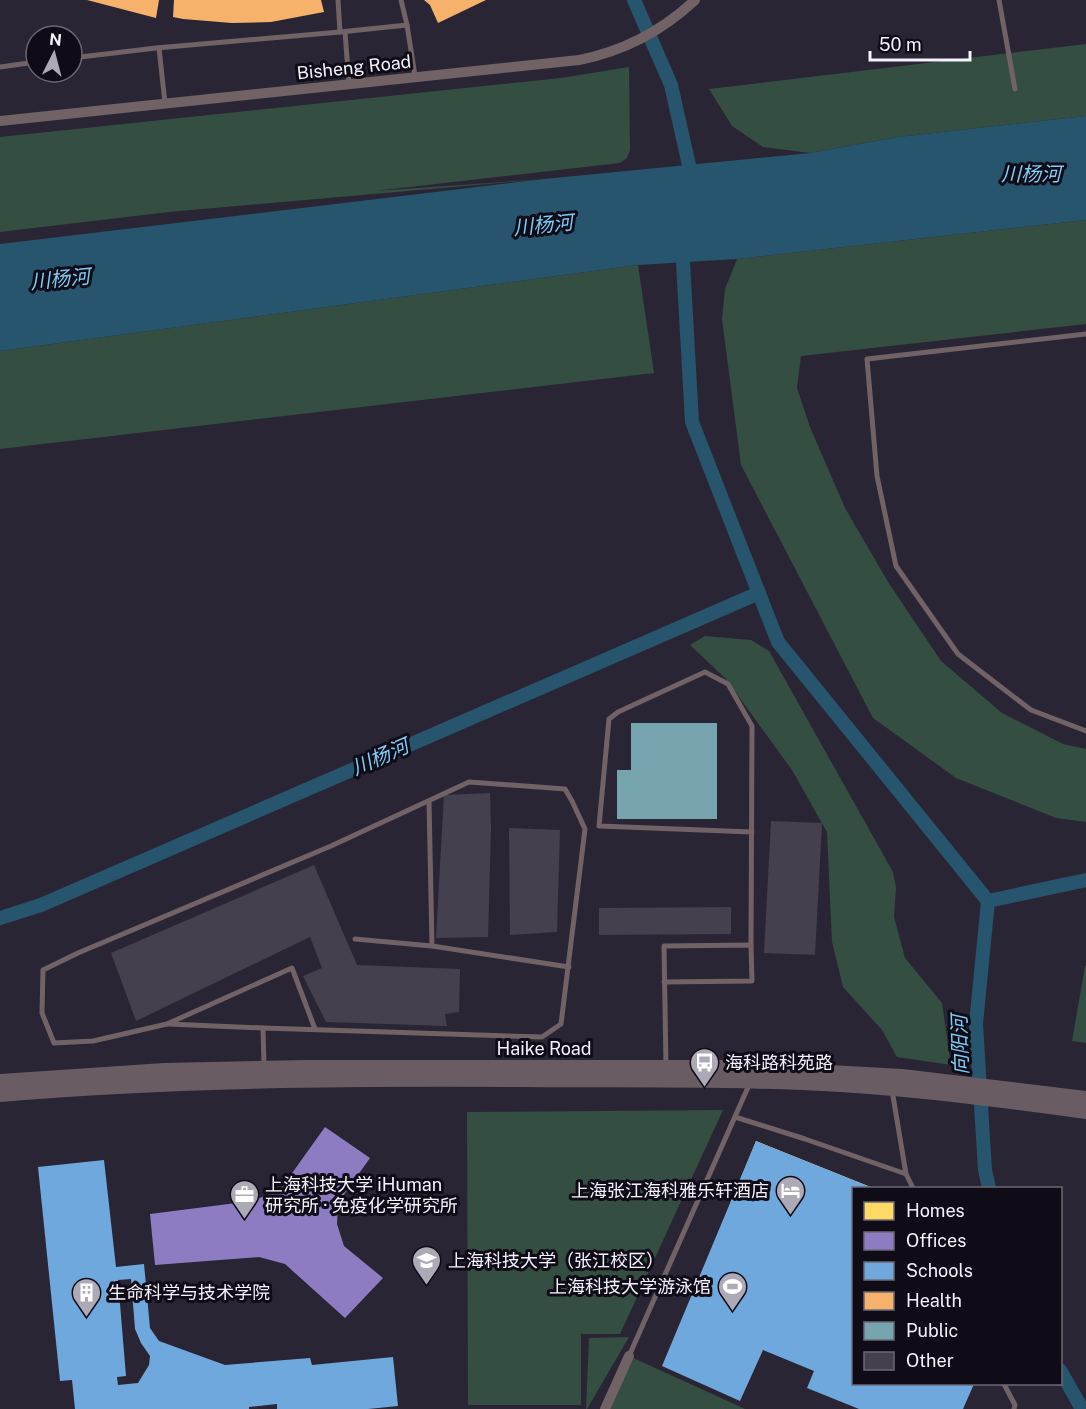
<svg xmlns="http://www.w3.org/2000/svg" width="1086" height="1409" font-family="'Public Sans','Noto Sans SC',sans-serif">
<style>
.green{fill:#344e41}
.water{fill:#26556d}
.homes{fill:#ffd966}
.offices{fill:#8e7cc3}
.schools{fill:#6fa8dc;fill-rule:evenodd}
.health{fill:#f6b26b}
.public{fill:#76a5af}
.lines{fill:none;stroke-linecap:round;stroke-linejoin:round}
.canal{stroke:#26556d;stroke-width:14}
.building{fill:#44404d}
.lane{stroke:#716265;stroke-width:5}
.street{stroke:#716265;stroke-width:10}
.secondary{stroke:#695c62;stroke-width:16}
.labels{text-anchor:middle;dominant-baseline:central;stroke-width:6;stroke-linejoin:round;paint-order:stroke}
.street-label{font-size:18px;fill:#f4f2fd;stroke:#0f0c17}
.poi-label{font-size:18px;fill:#f4f2fd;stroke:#0f0c17;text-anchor:start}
.water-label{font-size:20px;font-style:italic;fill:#7dcef7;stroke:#0f0c17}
</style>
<rect width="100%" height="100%" fill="#2a2534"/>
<g class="green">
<path d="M1086,44V116L898,137L810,153L763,147L732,126L709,89Z"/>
<path d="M629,67L630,150L627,158L620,163L375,191L544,179L169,212L0,232V137L561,78Z"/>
<path d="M1086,220V324L801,356L797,388L810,427L845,508L888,582L941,661L1002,713L1063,744L1086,749V822L1056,818L956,778L873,718L741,465L722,319L725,289L737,259Z"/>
<path d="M638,265L654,373L0,449V351Z"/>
<path d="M705,636L751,640L769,651L893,872L896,887L894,917L905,958L942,1003L951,1065L897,1057L882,1030L843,987L832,942L827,832L792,770L726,679L690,645Z"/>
<path d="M1085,966H1086V1043L1072,1041Z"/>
<path d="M723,1110L620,1334H581V1405H468L467,1112Z"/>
<path d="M629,1337L587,1409H586L589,1338Z"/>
<path d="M629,1356L745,1409H605Z"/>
</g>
<path class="water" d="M1086,116V220L737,259L638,265L0,351V244L544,179L810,153L898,137Z"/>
<path class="homes" d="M756,1141L873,1188H854V1297L715,1241Z"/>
<path class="offices" d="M325,1127L370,1158L338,1203L337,1224L344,1246L383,1278L345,1318L285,1264L259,1257L155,1265L150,1214L252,1201L280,1190Z"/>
<g class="schools">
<path d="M756,1141L873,1188H854V1384H974L963,1409H859L807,1388L814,1371L763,1350L740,1401L662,1366Z"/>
<path d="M104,1160L116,1267L144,1264L150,1328L159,1341L225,1365L310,1358L312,1365L393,1357L398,1406L368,1409H277V1404L249,1407V1409H75L72,1380L60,1381L38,1167ZM131,1279L135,1329L141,1343L150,1356L149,1365L138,1383L118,1385L117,1377L126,1376L118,1280Z"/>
</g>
<g class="health">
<path d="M87,0H159L156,18Z"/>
<path d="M174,0H321L324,12L271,22L232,23L183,19L173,17Z"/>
<path d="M424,0H486L438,23L430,5Z"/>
</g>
<path class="public" d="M631,723H717V819H617V770H631Z"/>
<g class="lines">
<g class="canal">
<path d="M634,0L671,85L693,183"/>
<path d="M682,245L692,422L778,642L988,901L1086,880"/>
<path d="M988,901L976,1024L985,1170L989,1188"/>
<path d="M0,918L41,905L759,593"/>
<path d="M1060,1370L1082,1409"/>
</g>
</g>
<g class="building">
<path d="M490,793L491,828L488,937L436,938L444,795Z"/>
<path d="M771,821L822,823L815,955L764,953Z"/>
<path d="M509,828L560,830L557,932L510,935Z"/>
<path d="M314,865L357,965L460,969L459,1012L445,1014L447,1026L326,1022L303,976L322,968L310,937L136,1021L111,953Z"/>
<path d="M731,907V934L599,935V908Z"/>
</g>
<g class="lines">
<g class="lane">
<path d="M999,0L1015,89"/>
<path d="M407,25L415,76"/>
<path d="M340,32L407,25L401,0"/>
<path d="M345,32L349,84"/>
<path d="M159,48L165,103"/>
<path d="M72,58L156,48L340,32L338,0"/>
<path d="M0,67L36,62"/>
<path d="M1086,334L867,359L877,476L896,566L958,654L1031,710L1086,731"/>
<path d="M429,801L432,946"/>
<path d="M355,939L432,946L569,967"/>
<path d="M751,945L752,726L728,684L705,672L618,712L609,719L599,826L752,832"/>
<path d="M664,982L752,981L751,945L664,946L666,1067"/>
<path d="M168,1024L263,1028"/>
<path d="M264,1067L263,1028L542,1037L561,1024L585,829L572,801L565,789L469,782L331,846L78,953L43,970L42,1013L54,1043L93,1041L167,1024L292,968L315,1029"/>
<path d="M892,1090L906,1174"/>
<path d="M735,1117L805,1139L906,1174L913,1188"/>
<path d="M629,1356L749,1085"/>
<path d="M1004,1384L1015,1405L1014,1409"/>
</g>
<g class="street">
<path d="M0,121L579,60C624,51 661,32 695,0"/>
<path d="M605,1409L629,1356"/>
</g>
<g class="secondary">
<path d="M0,1082L164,1071L308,1068H738L902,1077L1086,1099"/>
<path d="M0,1094C174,1079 350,1078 524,1079C630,1080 736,1078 841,1084C923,1089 1005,1100 1086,1111"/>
</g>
</g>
<defs>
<symbol id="bus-pin" viewBox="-11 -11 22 30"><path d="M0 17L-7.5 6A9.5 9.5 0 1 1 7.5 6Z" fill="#adaab7" stroke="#0f0c17"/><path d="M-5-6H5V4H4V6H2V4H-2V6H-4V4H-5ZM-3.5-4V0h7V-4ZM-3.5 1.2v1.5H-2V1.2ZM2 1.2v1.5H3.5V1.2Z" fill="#fff"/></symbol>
<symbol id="hotel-pin" viewBox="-11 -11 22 30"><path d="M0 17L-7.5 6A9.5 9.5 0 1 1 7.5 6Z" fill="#adaab7" stroke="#0f0c17"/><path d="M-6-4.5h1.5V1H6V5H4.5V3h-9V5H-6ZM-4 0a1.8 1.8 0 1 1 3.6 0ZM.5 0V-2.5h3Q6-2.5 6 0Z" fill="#fff"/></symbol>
<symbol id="office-pin" viewBox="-11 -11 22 30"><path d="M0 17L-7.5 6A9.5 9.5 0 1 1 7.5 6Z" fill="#adaab7" stroke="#0f0c17"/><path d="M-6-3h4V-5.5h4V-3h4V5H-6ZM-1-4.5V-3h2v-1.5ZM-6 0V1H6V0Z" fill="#fff"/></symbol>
<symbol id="university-pin" viewBox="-11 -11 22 30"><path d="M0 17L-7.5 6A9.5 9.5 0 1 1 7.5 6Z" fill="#adaab7" stroke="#0f0c17"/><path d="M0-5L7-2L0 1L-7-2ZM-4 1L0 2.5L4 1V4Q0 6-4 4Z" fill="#fff"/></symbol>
<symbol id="stadium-pin" viewBox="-11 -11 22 30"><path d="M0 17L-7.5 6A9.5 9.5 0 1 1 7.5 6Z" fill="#adaab7" stroke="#0f0c17"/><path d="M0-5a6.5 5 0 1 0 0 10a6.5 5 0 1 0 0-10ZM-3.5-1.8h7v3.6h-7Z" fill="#fff"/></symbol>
<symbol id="building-pin" viewBox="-11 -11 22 30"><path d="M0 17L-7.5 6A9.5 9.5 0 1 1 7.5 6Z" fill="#adaab7" stroke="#0f0c17"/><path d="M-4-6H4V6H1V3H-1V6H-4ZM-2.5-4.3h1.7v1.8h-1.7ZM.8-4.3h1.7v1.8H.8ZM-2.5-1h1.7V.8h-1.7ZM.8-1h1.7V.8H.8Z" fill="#fff"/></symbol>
</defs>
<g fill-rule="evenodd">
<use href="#bus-pin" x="688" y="1046" width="33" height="45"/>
<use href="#hotel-pin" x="774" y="1174" width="33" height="45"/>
<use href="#office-pin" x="228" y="1178" width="33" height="45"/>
<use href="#university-pin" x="410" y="1244" width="33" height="45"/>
<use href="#stadium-pin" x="716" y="1270" width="33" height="45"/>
<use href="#building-pin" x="70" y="1276" width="33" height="45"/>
</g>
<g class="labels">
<g class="street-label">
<text transform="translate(354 67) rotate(-6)">Bisheng Road</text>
<text x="544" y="1048">Haike Road</text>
</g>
<g class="poi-label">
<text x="725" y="1062">海科路科苑路</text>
<text x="265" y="1184">上海科技大学 iHuman<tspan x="265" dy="21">研究所 · 免疫化学研究所</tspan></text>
<text x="769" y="1190" text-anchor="end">上海张江海科雅乐轩酒店</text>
<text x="448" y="1260">上海科技大学（张江校区）</text>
<text x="711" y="1286" text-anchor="end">上海科技大学游泳馆</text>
<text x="108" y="1292">生命科学与技术学院</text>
</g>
<g class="water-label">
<text x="1031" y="174">川杨河</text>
<text transform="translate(543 225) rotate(-6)">川杨河</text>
<text transform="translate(60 279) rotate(-6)">川杨河</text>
<text transform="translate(380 757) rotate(-24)">川杨河</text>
<text transform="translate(960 1045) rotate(-92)">向阳河</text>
</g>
</g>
<rect x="852" y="1187" width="210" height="198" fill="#0f0c17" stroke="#6b6873" stroke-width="1.5"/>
<rect x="864" y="1202" width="30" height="18" fill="#ffd966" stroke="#6b6873" stroke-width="1.5"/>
<text x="906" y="1217" font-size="18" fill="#f4f2fd">Homes</text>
<rect x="864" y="1232" width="30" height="18" fill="#8e7cc3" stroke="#6b6873" stroke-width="1.5"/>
<text x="906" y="1247" font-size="18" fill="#f4f2fd">Offices</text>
<rect x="864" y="1262" width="30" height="18" fill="#6fa8dc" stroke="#6b6873" stroke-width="1.5"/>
<text x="906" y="1277" font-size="18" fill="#f4f2fd">Schools</text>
<rect x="864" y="1292" width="30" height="18" fill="#f6b26b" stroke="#6b6873" stroke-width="1.5"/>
<text x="906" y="1307" font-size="18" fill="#f4f2fd">Health</text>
<rect x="864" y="1322" width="30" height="18" fill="#76a5af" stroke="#6b6873" stroke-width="1.5"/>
<text x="906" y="1337" font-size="18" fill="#f4f2fd">Public</text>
<rect x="864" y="1352" width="30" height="18" fill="#44404d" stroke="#6b6873" stroke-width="1.5"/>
<text x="906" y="1367" font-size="18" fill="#f4f2fd">Other</text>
<g transform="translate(54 54) rotate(6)"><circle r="28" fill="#0f0c17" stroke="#6b6873" stroke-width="1.5"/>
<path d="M0-4.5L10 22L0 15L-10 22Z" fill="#adaab7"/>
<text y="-9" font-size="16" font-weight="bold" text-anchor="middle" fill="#f4f2fd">N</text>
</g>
<path d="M870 51v9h100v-9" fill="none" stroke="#f4f2fd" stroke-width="3"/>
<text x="879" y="51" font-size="18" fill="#f4f2fd" stroke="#0f0c17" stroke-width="4.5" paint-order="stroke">50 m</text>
</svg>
